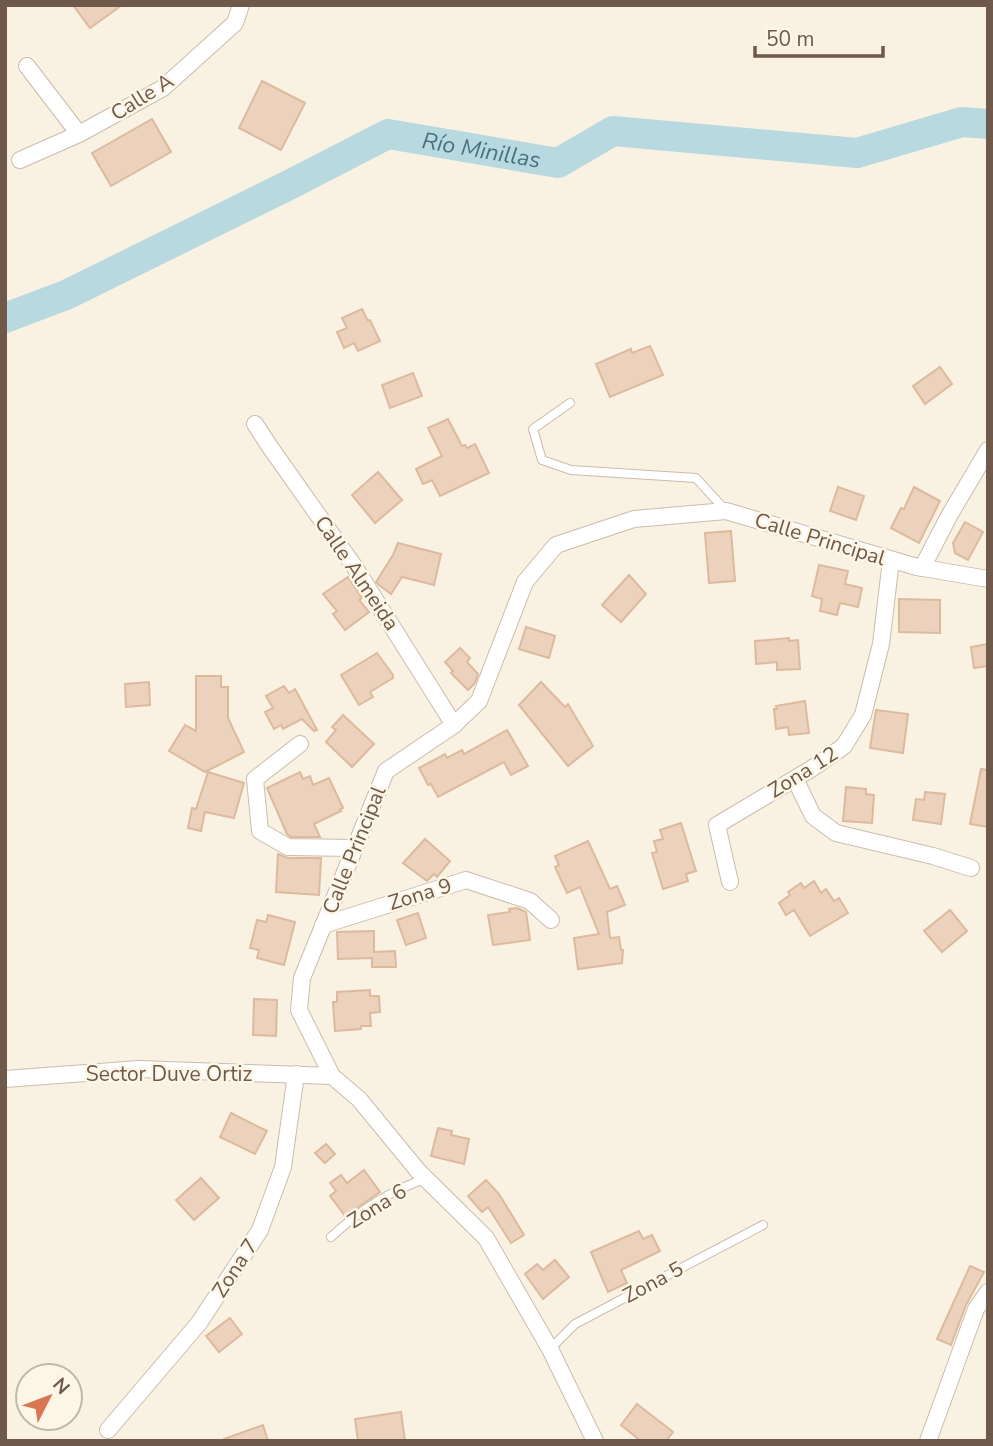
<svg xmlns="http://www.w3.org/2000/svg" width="993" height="1446" font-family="'Nunito Sans',sans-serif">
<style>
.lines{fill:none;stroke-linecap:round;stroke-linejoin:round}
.river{stroke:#b9d9e0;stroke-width:30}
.building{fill:#ecd2bc;stroke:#ddba9e;stroke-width:2}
.service-casing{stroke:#cbbcad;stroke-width:10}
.minor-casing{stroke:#cbbcad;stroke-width:18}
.service{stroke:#fff;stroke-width:8}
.minor{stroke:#fff;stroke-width:16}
.labels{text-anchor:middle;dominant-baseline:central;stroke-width:5;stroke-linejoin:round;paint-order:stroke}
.street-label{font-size:21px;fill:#6e594b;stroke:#fdf6e7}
.water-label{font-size:23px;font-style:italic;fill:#477480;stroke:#fdf6e7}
</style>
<rect width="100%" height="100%" fill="#f9f1e2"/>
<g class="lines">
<path class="river" id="s1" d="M5,318L66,295L289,185L388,134L558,163L613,131L857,153L962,122L988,124"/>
</g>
<g class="building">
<path d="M73,5H122L90,28Z"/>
<path d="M262,81L305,103L281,150L239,128Z"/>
<path d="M152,119L171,152L111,186L92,153Z"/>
<path d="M362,309L368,321L370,320L380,341L358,351L354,343L344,348L337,332L347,328L342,318Z"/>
<path d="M650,346L663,375L610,397L596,364L631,349L632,353Z"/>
<path d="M940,367L952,384L925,404L913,386Z"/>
<path d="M413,373L422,396L390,408L382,385Z"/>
<path d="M448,419L462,446L465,445L467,448L475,444L489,473L440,496L432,480L423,484L416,469L442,456L428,428Z"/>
<path d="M378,472L402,500L375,523L352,495Z"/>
<path d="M838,487L864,496L856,520L830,511Z"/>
<path d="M914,487L940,501L919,543L891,528L901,508L904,509Z"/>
<path d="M965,522L983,532L968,560L955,553L953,543Z"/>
<path d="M731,531L735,581L709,583L705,533Z"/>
<path d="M398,543L441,554L434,585L402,577L391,594L379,585L376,582L393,555Z"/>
<path d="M819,565L848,571L845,584L862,588L858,607L840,603L837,615L820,611L822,599L812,596Z"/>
<path d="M629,575L646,594L621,622L602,605Z"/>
<path d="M348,577L362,598L359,600L369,612L345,630L333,614L337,611L323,594Z"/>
<path d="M899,599L940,600V633L899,632Z"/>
<path d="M526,627L555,636L549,658L519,649Z"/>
<path d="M789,638V641L798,640L800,669L777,670V662L756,664L755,641Z"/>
<path d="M988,644V666L974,668L971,647Z"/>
<path d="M460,648L470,658L467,662L478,674L475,683L468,690L451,673L453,671L445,662Z"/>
<path d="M377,653L393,675V678L370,692L373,697L359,705L341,675Z"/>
<path d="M196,676H221V687H228V718L244,752L205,772L169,751L185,725L196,731Z"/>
<path d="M149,682L150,705L126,707L125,684Z"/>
<path d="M541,682L565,707L568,704L593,746L568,766L519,705Z"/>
<path d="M284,686L289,693L295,689L317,730L314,731L302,719L283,729L281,725L274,729L265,712L273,708L266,696Z"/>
<path d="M805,701L809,733L789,735L788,727L776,729L774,709H777L776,706Z"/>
<path d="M876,710L908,714L903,753L870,748Z"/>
<path d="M343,715L374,744L352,767L326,742L336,730L332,727Z"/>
<path d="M507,730L528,766L511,775L504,762L438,797L431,784L428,785L419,768L445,754L447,758L462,750L464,754Z"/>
<path d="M981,769L988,770V827L970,824Z"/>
<path d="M208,772L244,783L234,818L205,812L201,831L188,828L192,808L196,809Z"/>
<path d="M300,772L303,779L310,776L313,785L329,778L343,808L340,809L341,811L314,824L320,837H291L287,834L267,788Z"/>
<path d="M846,787L866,789V794L874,795L872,823L843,821Z"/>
<path d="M925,792L945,794L941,824L913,820L916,799L924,800Z"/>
<path d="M681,823L696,871L686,874L688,881L663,889L652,853L657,852L654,841L663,839L660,830Z"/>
<path d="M425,839L450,861L437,877L434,874L427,881L403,863Z"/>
<path d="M588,841L610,889L617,886L625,905L607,912L610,938L619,937L621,950H623L622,963L578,969L574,938L599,934L580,887L567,893L555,867L559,865L555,856Z"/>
<path d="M278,854L288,858H321L319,895L276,892Z"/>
<path d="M814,881L821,893L826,889L834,901L839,898L848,913L810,936L794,910L786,915L779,903L790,895L788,892L801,883L804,888Z"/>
<path d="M517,908L526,912L530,940L493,945L488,915L510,912L509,909Z"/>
<path d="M950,910L967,931L942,952L924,931Z"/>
<path d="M418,913L426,938L406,945L397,920Z"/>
<path d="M268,915L295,922L284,965L257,958L259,950L250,948L257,920L266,922Z"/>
<path d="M374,931V952L395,951L396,967H372V958L338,959L337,932Z"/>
<path d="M370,990V996H379L380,1012L370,1013L371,1026H361V1029L335,1031L333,1002H337V992Z"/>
<path d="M254,999L277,1000L276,1036L253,1035Z"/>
<path d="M231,1113L267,1131L255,1154L220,1137Z"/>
<path d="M438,1128L452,1131L451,1135L469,1139L464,1164L431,1156Z"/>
<path d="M326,1144L335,1154L325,1163L315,1153Z"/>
<path d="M364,1170L380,1192L345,1216L330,1196L336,1191L330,1183L341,1175L347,1183Z"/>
<path d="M201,1178L219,1198L194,1220L176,1200Z"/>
<path d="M486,1180L499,1194L524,1235L511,1243L488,1207L482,1212L468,1196Z"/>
<path d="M639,1231L643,1239L652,1235L660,1251L621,1270L627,1283L608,1292L591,1252Z"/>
<path d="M555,1260L569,1277L543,1299L525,1274L537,1264L543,1270Z"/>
<path d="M970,1266L984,1272L966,1305L951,1345L937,1339Z"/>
<path d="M230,1318L242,1334L219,1352L206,1336Z"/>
<path d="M637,1404L673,1432L666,1441H641L621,1425Z"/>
<path d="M401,1412L405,1441H358L355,1419Z"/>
<path d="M263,1425L268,1441H224V1439Z"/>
</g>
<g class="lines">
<defs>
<g id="service">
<path d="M570,403L533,429L542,460L571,470L696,478L726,511"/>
<path d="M331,1237C359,1211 389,1191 425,1179"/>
<path d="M550,1349L575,1324L763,1225"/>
</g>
<g id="minor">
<path d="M27,66L79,134"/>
<path d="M20,160L79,134L163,88L235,23L241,5"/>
<path d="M255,424L270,447L354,566L454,725"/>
<path d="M922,568L949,516L988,450"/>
<path d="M300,744L255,779L260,831L288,847L355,848"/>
<path d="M795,779L813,816L836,833L933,856L971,868"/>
<path d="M730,882L717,825L811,769L844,746L863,715L881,644L891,560"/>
<path d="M323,925L466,880L530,901L551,920"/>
<path d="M5,1079L139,1069L332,1076"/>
<path d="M108,1430L199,1323L260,1230L283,1167L296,1074"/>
<path d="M595,1441L550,1349L486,1238L419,1172L359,1099L332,1076L299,1010L302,978L386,771L454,725L479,701L525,582L556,545L634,519L726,511L917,567L988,579"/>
<path d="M928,1441L976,1309L988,1292"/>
</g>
</defs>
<use href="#service" class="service-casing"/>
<use href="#minor" class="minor-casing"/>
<use href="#service" class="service"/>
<use href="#minor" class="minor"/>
</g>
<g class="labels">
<g class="street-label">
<text transform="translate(142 97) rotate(-32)">Calle A</text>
<text transform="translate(820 539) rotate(17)">Calle Principal</text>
<text transform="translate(357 573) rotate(56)">Calle Almeida</text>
<text transform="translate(803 772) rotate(-32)">Zona 12</text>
<text transform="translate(354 850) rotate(-68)">Calle Principal</text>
<text transform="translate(420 894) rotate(-17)">Zona 9</text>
<text x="169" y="1074">Sector Duve Ortiz</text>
<text transform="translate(377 1206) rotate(-32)">Zona 6</text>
<text transform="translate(235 1268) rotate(-57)">Zona 7</text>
<text transform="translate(653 1282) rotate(-28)">Zona 5</text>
</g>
<g class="water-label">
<text stroke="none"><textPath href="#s1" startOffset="520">Río Minillas</textPath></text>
</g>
</g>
<rect width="993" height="1446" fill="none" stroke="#6e594b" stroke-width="14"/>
<g transform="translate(49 1397) rotate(48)"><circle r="33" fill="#fdf6e7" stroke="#c4b7a9" stroke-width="2"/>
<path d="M0-5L12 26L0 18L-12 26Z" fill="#d87752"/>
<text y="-10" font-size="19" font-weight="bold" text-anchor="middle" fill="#6e594b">N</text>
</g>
<path d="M755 46v10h128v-10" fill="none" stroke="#6e594b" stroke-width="3.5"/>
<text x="766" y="46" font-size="21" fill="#6e594b" stroke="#fdf6e7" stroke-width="5" paint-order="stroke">50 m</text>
</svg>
